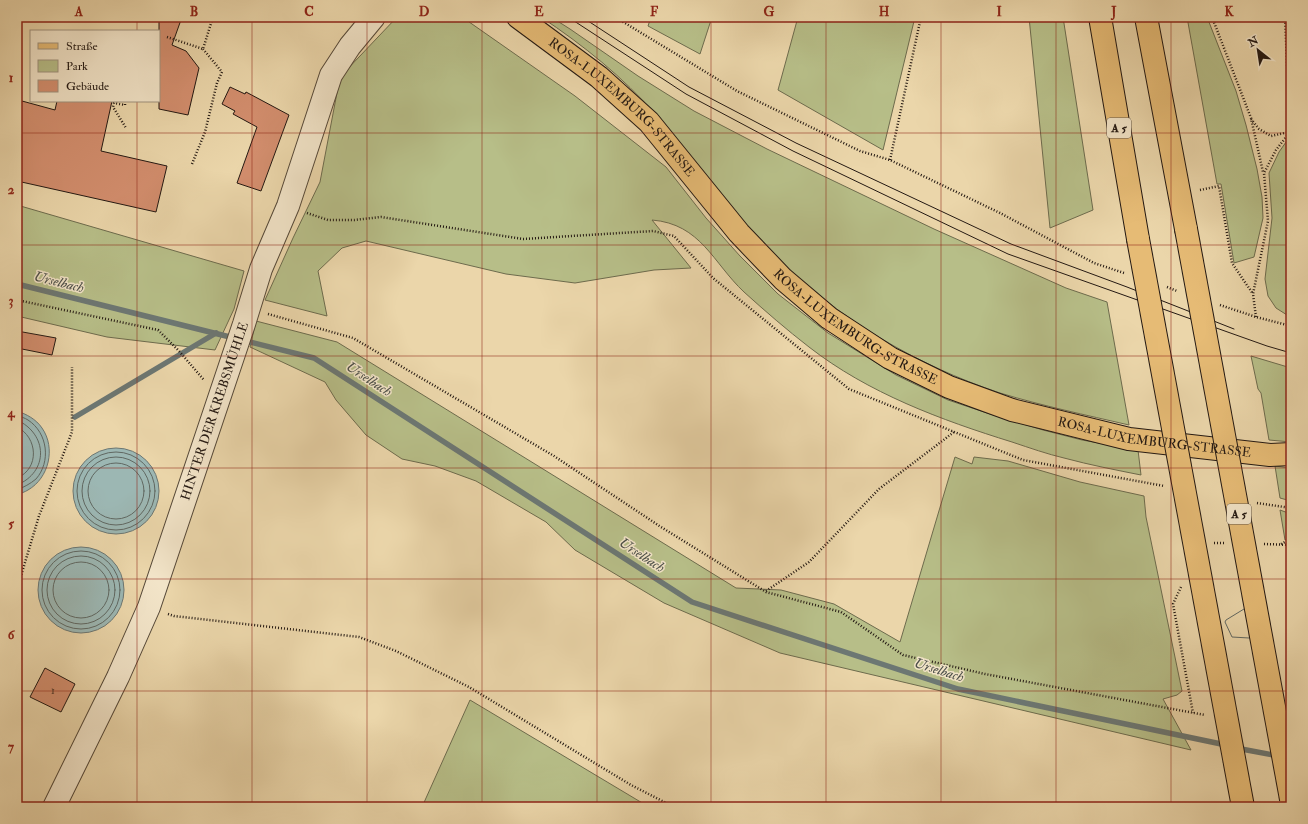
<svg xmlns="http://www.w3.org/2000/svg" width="1308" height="824" font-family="'IM FELL Double Pica',serif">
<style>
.green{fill:#b7be88;stroke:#6d6b4d}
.water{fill:#9cb7b3;stroke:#6c7773}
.pier{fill:#ebd6aa}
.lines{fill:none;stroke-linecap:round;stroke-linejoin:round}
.shore{stroke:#606862;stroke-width:1}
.stream{stroke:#6c7773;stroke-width:5.5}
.building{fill:#d38e6e;stroke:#231812}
.minor-casing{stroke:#554838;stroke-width:24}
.major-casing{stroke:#231812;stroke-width:24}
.highway-casing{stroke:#231812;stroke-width:24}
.path{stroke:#231812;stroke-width:2.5;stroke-dasharray:1 2;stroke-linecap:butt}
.minor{stroke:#f2e4c8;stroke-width:22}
.major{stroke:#e6bb75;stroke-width:22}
.highway{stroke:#e6bb75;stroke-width:22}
.tram{stroke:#231812;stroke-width:1}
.highway-bridge-casing{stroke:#231812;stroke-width:24;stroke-linecap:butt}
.highway-bridge{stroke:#e6bb75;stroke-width:22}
.grid{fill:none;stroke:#8f2418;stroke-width:1;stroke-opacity:0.55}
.labels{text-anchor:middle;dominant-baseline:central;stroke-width:3;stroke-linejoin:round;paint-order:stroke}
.number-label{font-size:11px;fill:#4f3629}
.shield{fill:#f2e4c8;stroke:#615549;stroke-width:1}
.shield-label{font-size:12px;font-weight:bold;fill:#231812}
.street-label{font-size:13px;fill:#231812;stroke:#f2e4c8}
.water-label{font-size:14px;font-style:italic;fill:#4d504a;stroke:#f2e4c8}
.neatline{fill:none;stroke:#8f2418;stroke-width:1.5}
.grid-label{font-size:13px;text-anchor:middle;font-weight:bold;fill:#8f2418}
</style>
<rect width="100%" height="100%" fill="#ebd6aa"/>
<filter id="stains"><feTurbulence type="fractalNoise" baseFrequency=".005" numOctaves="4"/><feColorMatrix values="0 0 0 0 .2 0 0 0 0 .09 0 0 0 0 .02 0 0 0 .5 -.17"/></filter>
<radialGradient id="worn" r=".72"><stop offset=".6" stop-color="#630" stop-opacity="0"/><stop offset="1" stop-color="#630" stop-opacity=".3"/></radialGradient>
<g class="green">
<path d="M397,17H462L575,96L666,167L706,218L740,256L778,294L828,333L896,375L948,400L990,414L1043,430L1082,440L1138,450L1141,475C1116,470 1090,465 1064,458C1047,454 1030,448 1012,442C941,420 868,393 809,347C787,330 765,311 744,292C713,263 701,224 652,220L691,268L654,270L575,283L506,274L366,241L342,248L318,271L327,316L265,300L293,238L320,182L340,77Z"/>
<path d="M541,17H551L570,29L638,76L694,111L767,149L934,229L1066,288L1107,302L1129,425C1086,415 1043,406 1000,393C916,365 838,319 775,256C731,213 698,161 656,115C623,77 583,45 541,17Z"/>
<path d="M651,17H712L700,54L648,26Z"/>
<path d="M798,17H915L883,150L778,90Z"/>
<path d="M1029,17H1063L1093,210L1050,228Z"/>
<path d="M1187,17H1207L1236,91L1246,125L1257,169L1262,197L1263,218L1254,257L1234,263L1221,184H1217Z"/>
<path d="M1291,135V311L1287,310V315L1276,308L1268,296L1265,279L1272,218L1269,173L1279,152Z"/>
<path d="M17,205L244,271L234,309L215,350L107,337L17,316Z"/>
<path d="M256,321L337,342L736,588L781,590L834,604L900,642L955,457L972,464L974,457L1008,461L1080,482L1144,496L1146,517L1182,691L1177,695L1163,699L1191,750L780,653L664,603L575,550L546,522L476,481L435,466L402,459L366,435L336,400L325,382L250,347Z"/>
<path d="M1251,356L1291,368V442L1269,440L1261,393L1258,389Z"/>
<path d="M1275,466L1291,468V501L1280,498Z"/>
<path d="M1280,510L1291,514V537L1285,540Z"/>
<path d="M470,700L649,807H422Z"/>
</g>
<g class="water">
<path d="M17,411C26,414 36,419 42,428C56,448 49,478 28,490C25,492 21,493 17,495Z"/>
<circle cx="116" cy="491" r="43"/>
<circle cx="81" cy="590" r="43"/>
</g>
<path class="pier" d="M1270,581H1290L1291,587V651L1224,648L1212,615Z"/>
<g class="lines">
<g class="shore">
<path d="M17,415C21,417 25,418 28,420C48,433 51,462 36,479C30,484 24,487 17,490"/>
<path d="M17,420C48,434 49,472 17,485"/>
<path d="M17,427C38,437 40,469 17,478"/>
<circle cx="116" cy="491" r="39"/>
<circle cx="116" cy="491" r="34"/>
<circle cx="116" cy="491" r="28"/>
<circle cx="81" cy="590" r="39"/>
<circle cx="81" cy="590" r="34"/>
<circle cx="81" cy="590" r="28"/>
<path d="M1244,609L1226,620L1225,622L1232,637L1249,638"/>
</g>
<g class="stream">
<path d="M17,284L234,338"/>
<path d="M242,340L314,358L692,602L958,689L1226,745"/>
<path d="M75,417L216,333"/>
<path d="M1236,748L1279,756"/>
</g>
</g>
<g class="building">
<path d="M159,17H182L172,45L186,51L199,68L188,115L159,109Z"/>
<path d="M230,87L245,94L246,92L289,115L261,191L237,183L257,127L233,114L235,111L222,104Z"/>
<path d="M22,101L55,110L57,101H112L101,151L167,166L156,212L17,181V118Z"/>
<path d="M17,331L56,338L52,355L17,348Z"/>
<path d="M45,668L75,684L61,712L30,697Z"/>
</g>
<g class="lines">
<defs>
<g id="minor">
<path id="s1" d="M54,807L118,677L149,607L244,324L261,269L288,206L331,75L350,46L374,17"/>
</g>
<g id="major">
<path id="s2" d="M518,17L599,77L649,122L739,233L783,279L829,318L890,358L949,387L1012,410L1129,439L1270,455L1291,454"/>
</g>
<g id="highway">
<path d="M1100,17L1138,239"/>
<path d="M1146,17L1186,229"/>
</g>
</defs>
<use href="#minor" class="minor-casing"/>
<use href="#major" class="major-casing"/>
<use href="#highway" class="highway-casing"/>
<g class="path">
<path d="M615,17L737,91L860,151L890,160L1000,213L1094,263L1124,273"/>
<path d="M1212,17L1251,118L1263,172"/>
<path d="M167,37L203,49L213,17"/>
<path d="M125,101V105L114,103L113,107L126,128"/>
<path d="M1251,119L1259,129L1271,136L1289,132"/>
<path d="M890,160L921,17"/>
<path d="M192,164L205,132L217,83L222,72L203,49"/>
<path d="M1200,190L1219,186L1232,263L1253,294"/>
<path d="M307,213L328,220H354L381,217L523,239L653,231L674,236L713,278L849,389L1023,460L1164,486"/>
<path d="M1167,287L1177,291"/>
<path d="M17,300L158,330L179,351L204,380"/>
<path d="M1220,305L1256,317L1291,326"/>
<path d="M268,314L353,338L554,456L661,527L766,592L841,612L903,655L985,674L1205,715"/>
<path d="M1256,317L1253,294L1268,221L1264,173L1276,150L1290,132L1285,17"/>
<path d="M1257,503L1291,508"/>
<path d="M1214,543H1225"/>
<path d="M1264,544L1291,545"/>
<path d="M1281,544L1291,539"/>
<path d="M1181,587L1173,604L1193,713"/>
<path d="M17,589L39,516L72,432V367"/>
<path d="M766,591L809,562L879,489L954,432"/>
<path d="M168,614L174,616L359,637L396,651L469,687L631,785L674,807"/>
</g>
<use href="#minor" class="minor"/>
<use href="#major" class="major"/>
<use href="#highway" class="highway"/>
<g class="tram">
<path d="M568,17L686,94L793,151L1008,254L1267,346L1291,353"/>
<path d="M582,17L689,87L796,143L1011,244L1127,287L1234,329"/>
</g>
<defs>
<g id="highway-bridge">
<path d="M1186,229L1291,799"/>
<path d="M1138,239L1243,807"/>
</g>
</defs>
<use href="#highway-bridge" class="highway-bridge-casing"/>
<use href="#highway-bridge" class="highway-bridge"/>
</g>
<path class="grid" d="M137,17V31M252,17V807M367,17V807M482,17V807M597,17V807M711,17V807M826,17V807M941,17V807M1056,17V807M1171,17V807M137,101V807M17,133H1291M17,245H1291M17,356H1291M17,468H1291M17,579H1291M17,691H1291"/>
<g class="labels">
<g class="number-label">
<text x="53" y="690">1</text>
</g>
<g class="shield">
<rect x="1107" y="118" width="24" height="20" rx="3"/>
<rect x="1227" y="504" width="24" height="20" rx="3"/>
</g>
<g class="shield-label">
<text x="1119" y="128">A 5</text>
<text x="1239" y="514">A 5</text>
</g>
<g class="street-label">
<text stroke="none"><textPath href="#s2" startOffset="138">ROSA-LUXEMBURG-STRASSE</textPath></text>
<text stroke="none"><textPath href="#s2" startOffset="462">ROSA-LUXEMBURG-STRASSE</textPath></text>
<text stroke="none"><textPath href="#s1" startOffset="428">HINTER DER KREBSMÜHLE</textPath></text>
<text stroke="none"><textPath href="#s2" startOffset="786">ROSA-LUXEMBURG-STRASSE</textPath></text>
</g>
<g class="water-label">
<text transform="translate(59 282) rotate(14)">Urselbach</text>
<text transform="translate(369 379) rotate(33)">Urselbach</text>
<text transform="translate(642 555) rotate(33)">Urselbach</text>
<text transform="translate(939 670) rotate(17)">Urselbach</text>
</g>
</g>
<rect width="1308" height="824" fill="none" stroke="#ebd6aa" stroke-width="44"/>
<rect x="30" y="30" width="130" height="72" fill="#f2e4c8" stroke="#9f927f"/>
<rect x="38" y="43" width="20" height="6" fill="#e6bb75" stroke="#9f927f"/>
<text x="66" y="50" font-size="12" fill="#231812">Straße</text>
<rect x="38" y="60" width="20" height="12" fill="#b7be88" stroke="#9f927f"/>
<text x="66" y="70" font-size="12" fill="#231812">Park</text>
<rect x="38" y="80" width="20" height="12" fill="#d38e6e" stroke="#9f927f"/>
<text x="66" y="90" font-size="12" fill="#231812">Gebäude</text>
<g transform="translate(1258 50) rotate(330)" stroke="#f2e4c8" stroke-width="3" paint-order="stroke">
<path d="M0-3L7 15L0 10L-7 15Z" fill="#231812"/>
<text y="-6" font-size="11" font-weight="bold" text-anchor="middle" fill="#231812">N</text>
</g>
<rect x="22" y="22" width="1264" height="780" class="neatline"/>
<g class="grid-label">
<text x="79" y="16">A</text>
<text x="194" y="16">B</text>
<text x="309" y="16">C</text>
<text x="424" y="16">D</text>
<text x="539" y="16">E</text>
<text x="654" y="16">F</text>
<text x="769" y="16">G</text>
<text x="884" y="16">H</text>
<text x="999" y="16">I</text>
<text x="1114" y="16">J</text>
<text x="1229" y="16">K</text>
<text x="11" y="82">1</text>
<text x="11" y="194">2</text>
<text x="11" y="305">3</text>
<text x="11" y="417">4</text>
<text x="11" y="528">5</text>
<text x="11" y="639">6</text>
<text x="11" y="751">7</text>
</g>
<rect width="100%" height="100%" filter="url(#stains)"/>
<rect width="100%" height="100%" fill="url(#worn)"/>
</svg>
